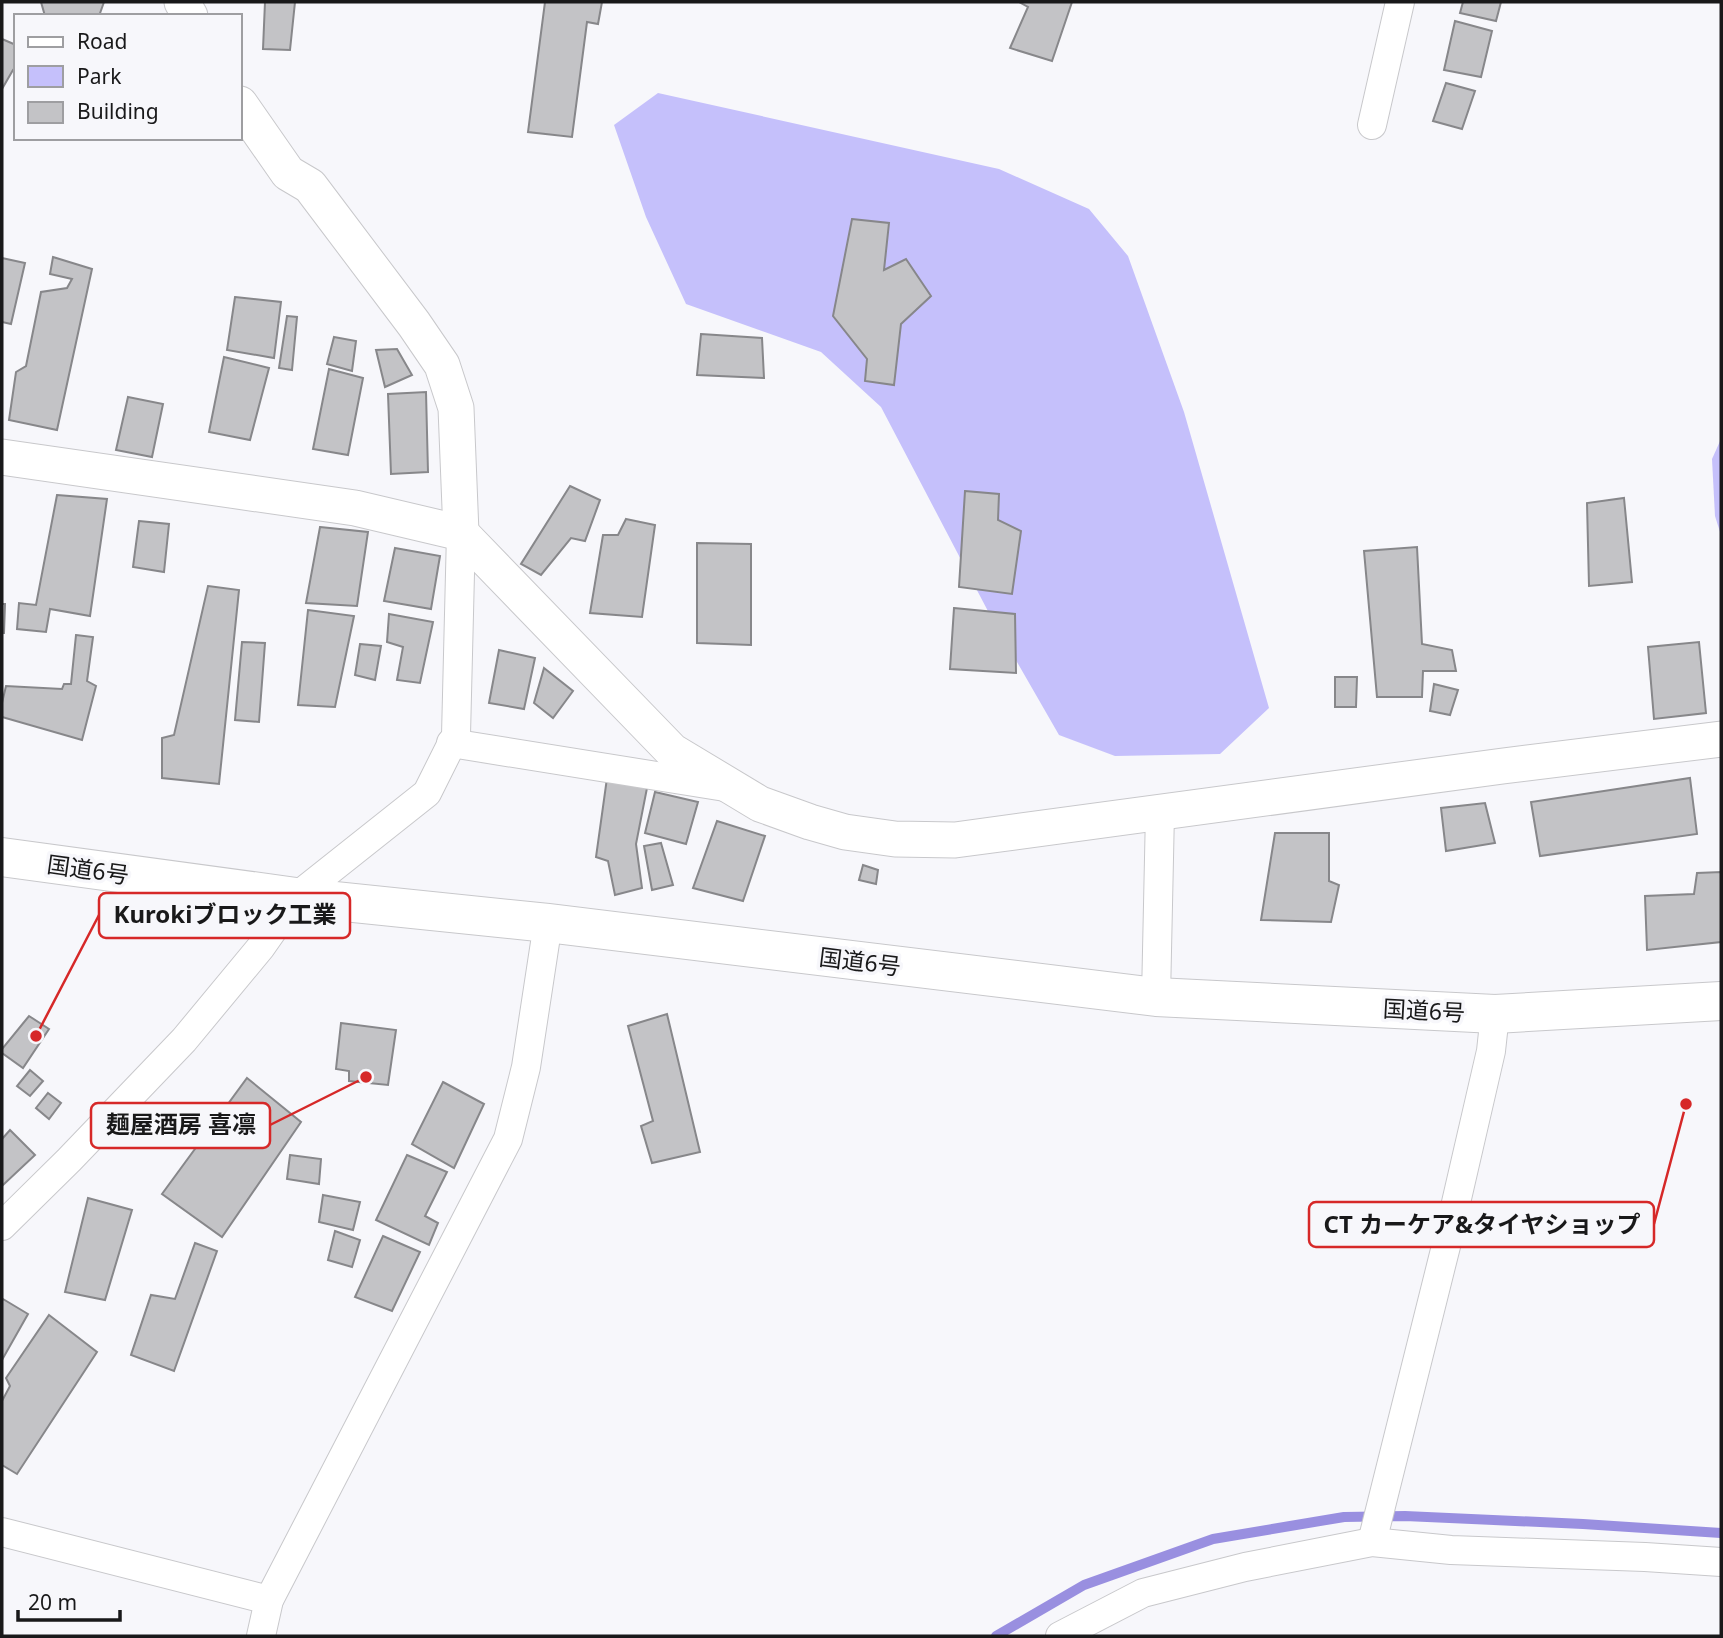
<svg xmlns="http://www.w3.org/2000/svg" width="1723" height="1638" font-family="'Noto Sans','Noto Sans JP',sans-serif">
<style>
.green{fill:#c5c0fb}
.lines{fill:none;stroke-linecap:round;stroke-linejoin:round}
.stream{stroke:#998fe0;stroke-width:10}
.building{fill:#c3c3c6;stroke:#87878a;stroke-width:2}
.minor-casing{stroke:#c8c8cb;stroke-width:30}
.tertiary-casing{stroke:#c8c8cb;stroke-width:37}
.trunk-casing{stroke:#c8c8cb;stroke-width:40}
.minor{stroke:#fff;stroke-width:28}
.tertiary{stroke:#fff;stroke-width:35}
.trunk{stroke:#fff;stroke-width:38}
.labels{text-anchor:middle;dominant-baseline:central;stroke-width:7;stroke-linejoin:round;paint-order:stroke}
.street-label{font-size:23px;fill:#19191a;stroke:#f7f7fb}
.leader{fill:none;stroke:#d62828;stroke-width:2.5}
.callout-dot{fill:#d62828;stroke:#f7f7fb;stroke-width:2.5}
.callout{fill:#f7f7fb;stroke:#d62828;stroke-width:2.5}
.callout-label{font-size:24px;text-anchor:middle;font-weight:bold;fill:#19191a}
</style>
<rect width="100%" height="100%" fill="#f7f7fb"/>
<g class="green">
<path d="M658,93L999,169L1089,209L1128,256L1184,412L1269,708L1220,754L1115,756L1059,735L990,615L881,407L821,352L686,304L646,217L614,125Z"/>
<path d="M1721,439V535L1715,516L1712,459Z"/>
</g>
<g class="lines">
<path class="stream" d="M996,1636L1084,1585L1213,1539L1344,1517L1405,1516L1583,1524L1721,1533"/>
</g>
<g class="building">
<path d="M41,2H104L99,16H45Z"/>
<path d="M265,2H295L290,50L263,49Z"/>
<path d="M545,2H602L598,24L587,22L572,137L528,132Z"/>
<path d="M1019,2H1072L1052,61L1010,48L1028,7Z"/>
<path d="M1463,2H1501L1496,21L1460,13Z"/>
<path d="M1455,21L1492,31L1481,77L1444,70Z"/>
<path d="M2,39L16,45V71L13,70L2,89Z"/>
<path d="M1446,83L1475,91L1462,129L1433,121Z"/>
<path d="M852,219L889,223L884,270L906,259L931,296L901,324L894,385L865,381L867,359L833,316Z"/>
<path d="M53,257L92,269L57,430L9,420L16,372L26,366L41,292L67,288L72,279L50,274Z"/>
<path d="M2,258L25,263L11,324L2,322Z"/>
<path d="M235,297L281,302L274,358L227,350Z"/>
<path d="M287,316L297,317L292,370L279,368Z"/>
<path d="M701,334L762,338L764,378L697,375Z"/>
<path d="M334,337L356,341L352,371L327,364Z"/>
<path d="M397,349L412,375L385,387L376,350Z"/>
<path d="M224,357L269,368L250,440L209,432Z"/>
<path d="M329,369L363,378L348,455L313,449Z"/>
<path d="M426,392L428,472L391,474L388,394Z"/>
<path d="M128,397L163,404L152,457L116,450Z"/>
<path d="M570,486L600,500L585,541L571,538L541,575L521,564Z"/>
<path d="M965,491L999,494L998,520L1021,531L1012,594L959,587Z"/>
<path d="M57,495L107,499L90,616L50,609L46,632L17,629L19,603L36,605Z"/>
<path d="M1624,498L1632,582L1589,586L1587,503Z"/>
<path d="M626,519L655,525L642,617L590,613L603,535H618Z"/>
<path d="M139,521L169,524L164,572L133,567Z"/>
<path d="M320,527L368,532L357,606L306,603Z"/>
<path d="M697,543L751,544V645L697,643Z"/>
<path d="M1417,547L1422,644L1452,650L1456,671H1423L1422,697H1377L1364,551Z"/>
<path d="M395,548L440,556L431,609L384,601Z"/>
<path d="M208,586L239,590L219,784L162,778V738L174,735Z"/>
<path d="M2,604H5L4,633H2Z"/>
<path d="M954,608L1015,614L1016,673L950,669Z"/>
<path d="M308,610L354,616L335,707L298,705Z"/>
<path d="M389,614L433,622L420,683L397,680L403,647L387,642Z"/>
<path d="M76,635L93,637L87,681L96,686L82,740L2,717V703L6,686L62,689L64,684H71Z"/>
<path d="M242,642L265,643L259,722L235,720Z"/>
<path d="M1699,642L1706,713L1654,719L1648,647Z"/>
<path d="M360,644L381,646L375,680L355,675Z"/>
<path d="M499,650L535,658L524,709L489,703Z"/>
<path d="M544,668L573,691L553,718L534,703Z"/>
<path d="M1335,677H1357L1356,707H1335Z"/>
<path d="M1434,684L1458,690L1450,715L1430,711Z"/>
<path d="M607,778L647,788L636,844L642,888L615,895L608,861L596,857Z"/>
<path d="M1690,778L1697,834L1540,856L1531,802Z"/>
<path d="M655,792L698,802L686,844L645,833Z"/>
<path d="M1485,803L1495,843L1446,851L1441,808Z"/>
<path d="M717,821L765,836L743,901L693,888Z"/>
<path d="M1275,833H1329V881L1339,885L1331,922L1261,920Z"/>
<path d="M661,843L673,885L652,890L644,846Z"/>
<path d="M863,865L878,870L876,884L859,880Z"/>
<path d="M1721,872V942L1647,950L1645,896L1694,894L1697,873Z"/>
<path d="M667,1014L700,1152L652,1163L641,1126L653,1121L628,1026Z"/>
<path d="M29,1016L49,1029L23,1068L2,1053V1049Z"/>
<path d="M341,1023L396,1030L388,1085L349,1081V1071L336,1069Z"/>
<path d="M30,1070L43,1081L30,1096L17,1086Z"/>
<path d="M247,1078L301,1122L222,1237L162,1194Z"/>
<path d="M443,1082L484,1104L454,1168L412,1144Z"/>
<path d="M48,1093L61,1103L49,1119L36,1108Z"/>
<path d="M10,1130L35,1155L2,1186V1139Z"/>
<path d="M290,1155L321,1159L319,1184L287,1179Z"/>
<path d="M407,1155L447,1172L425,1216L438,1223L429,1245L376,1220Z"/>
<path d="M323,1195L360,1202L353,1230L319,1222Z"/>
<path d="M88,1198L132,1210L105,1300L65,1292Z"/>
<path d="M335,1231L360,1240L352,1267L328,1260Z"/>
<path d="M383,1236L420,1252L392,1311L355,1297Z"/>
<path d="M195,1243L217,1251L174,1371L131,1355L151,1295L175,1299Z"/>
<path d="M3,1299L28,1314L2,1360V1301Z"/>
<path d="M49,1315L97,1352L17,1474L2,1465V1401L10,1386L6,1378Z"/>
</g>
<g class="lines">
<defs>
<g id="minor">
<path d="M1372,125L1400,2"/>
<path d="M451,743L725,787"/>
<path d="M1156,997L1160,812"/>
<path d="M2,1226L69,1160L184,1040L261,947L296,897L427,793L456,735L461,533"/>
<path d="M2,1532L269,1600"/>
<path d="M1372,1542L1446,1246L1491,1051L1495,1014"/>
<path d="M261,1636L269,1600L508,1139L526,1067L548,923"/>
<path d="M1060,1636L1143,1593L1245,1567L1372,1542L1451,1550L1645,1557L1721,1562"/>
</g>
<g id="tertiary">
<path d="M182,2L190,16"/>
<path d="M240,104L288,173L310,186L414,324L442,365L456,408L461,533"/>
<path d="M2,457L355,508L461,533L672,751L760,804L810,822L845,832L895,839L955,840L1503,766L1721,739"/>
</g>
<path id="trunk" d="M2,857L296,897L548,923L1156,997L1495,1014L1721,1001"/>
</defs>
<use href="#minor" class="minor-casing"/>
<use href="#tertiary" class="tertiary-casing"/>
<use href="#trunk" class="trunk-casing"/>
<use href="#minor" class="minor"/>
<use href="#tertiary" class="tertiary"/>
<use href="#trunk" class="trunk"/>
</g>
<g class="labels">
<g class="street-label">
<text transform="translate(88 869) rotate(8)">国道6号</text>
<text transform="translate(860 961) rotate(7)">国道6号</text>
<text transform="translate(1424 1010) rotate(3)">国道6号</text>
</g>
</g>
<path class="leader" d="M36 1036L99 915M366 1077L270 1125M1686 1104L1654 1224"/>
<g class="callout-dot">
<circle cx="36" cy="1036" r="7"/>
<circle cx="366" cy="1077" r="7"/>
<circle cx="1686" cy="1104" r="7"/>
</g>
<g class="callout">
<rect x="99" y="893" width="251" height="45" rx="7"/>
<rect x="91" y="1103" width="179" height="45" rx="7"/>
<rect x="1309" y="1202" width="345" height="45" rx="7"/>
</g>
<g class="callout-label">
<text x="225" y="923">Kurokiブロック工業</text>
<text x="181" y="1133">麺屋酒房 喜凛</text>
<text x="1482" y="1233">CT カーケア&amp;タイヤショップ</text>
</g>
<rect width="1723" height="1638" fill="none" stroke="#19191a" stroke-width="7"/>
<rect x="14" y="14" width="228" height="126" fill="#f7f7fb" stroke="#9e9ea1" stroke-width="2"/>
<rect x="28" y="37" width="35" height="10" fill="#ffffff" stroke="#9e9ea1" stroke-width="2"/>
<text x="77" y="49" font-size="21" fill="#19191a">Road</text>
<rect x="28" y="66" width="35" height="21" fill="#c5c0fb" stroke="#9e9ea1" stroke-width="2"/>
<text x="77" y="84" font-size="21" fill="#19191a">Park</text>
<rect x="28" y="102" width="35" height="21" fill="#c3c3c6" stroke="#9e9ea1" stroke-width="2"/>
<text x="77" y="119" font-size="21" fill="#19191a">Building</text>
<path d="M18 1610v10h102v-10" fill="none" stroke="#19191a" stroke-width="3.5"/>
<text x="28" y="1610" font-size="21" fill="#19191a" stroke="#f7f7fb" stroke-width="5" paint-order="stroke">20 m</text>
</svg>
